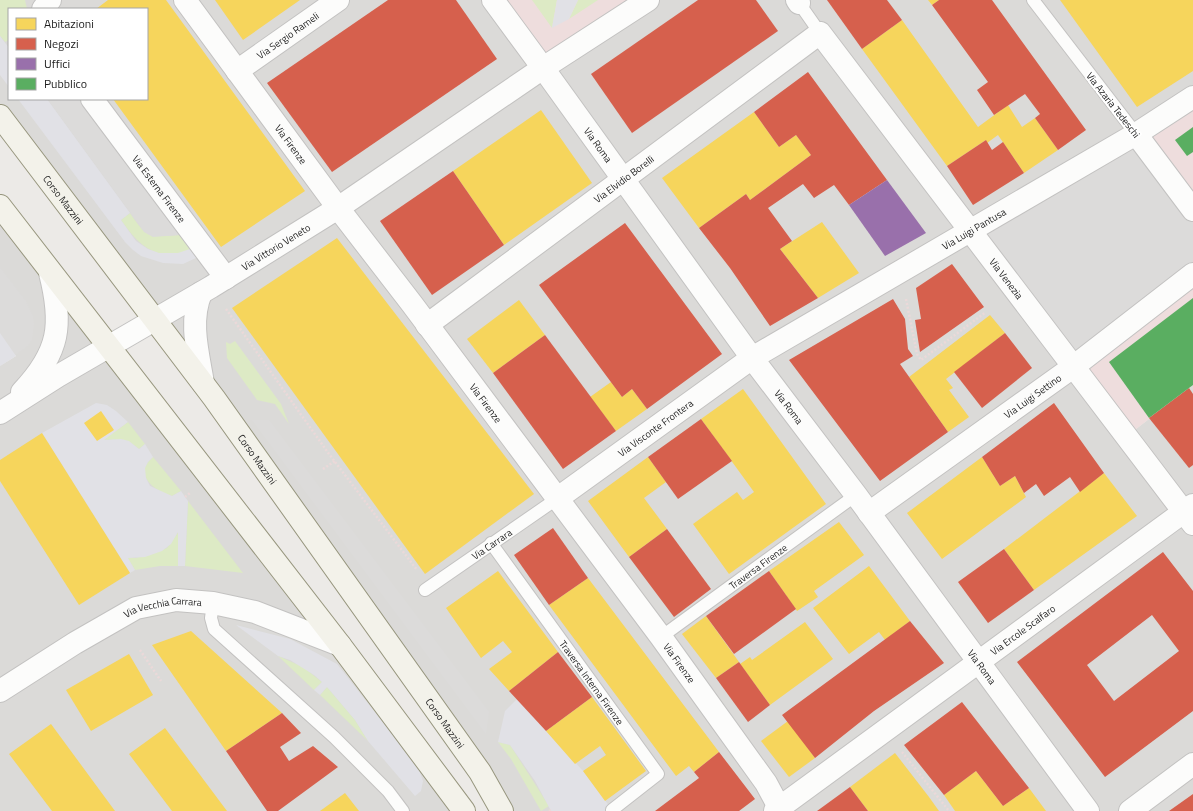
<svg xmlns="http://www.w3.org/2000/svg" width="1193" height="811" font-family="'Titillium Web',sans-serif">
<style>
.residential{fill:#dbdad8;fill-rule:evenodd}
.commercial{fill:#edd}
.grass{fill:#ddeac5}
.parking{fill:#dcdbda}
.plaza{fill:#e1e1e6}
.homes{fill:#f6d55c}
.shops{fill:#d6604d;fill-rule:evenodd}
.offices{fill:#9970ab}
.public{fill:#5aae61}
.lines{fill:none;stroke-linecap:round;stroke-linejoin:round}
.lane-casing{stroke:#c3c2c1;stroke-width:14}
.street-casing{stroke:#c3c2c1;stroke-width:24}
.secondary-casing{stroke:#97967e;stroke-width:24}
.path{stroke:#ebd9d9;stroke-width:2.5;stroke-dasharray:2 2;stroke-linecap:butt}
.lane{stroke:#fcfcfb;stroke-width:12}
.street{stroke:#fcfcfb;stroke-width:22}
.secondary{stroke:#f3f2ea;stroke-width:22}
.labels{text-anchor:middle;dominant-baseline:central;stroke-width:4;stroke-linejoin:round;paint-order:stroke}
.street-label{font-size:10px;fill:#1e1e1e;stroke:#fff}
</style>
<rect width="100%" height="100%" fill="#eceae7"/>
<g class="residential">
<path d="M0,0H1193V97L1127,436L1193,385V811H502L0,116ZM9,9H147V99H9Z"/>
<path d="M0,206L464,811H0V366L16,356L0,333Z"/>
</g>
<g class="commercial">
<path d="M493,0H648L543,68Z"/>
<path d="M1193,97V210L1136,134Z"/>
<path d="M1193,274V385L1127,436L1073,367Z"/>
</g>
<g class="grass">
<path d="M0,0H25L27,9H9V40L5,42L0,36Z"/>
<path d="M532,0H557L552,28Z"/>
<path d="M578,0H598L569,19Z"/>
<path d="M130,213C148,239 148,237 179,235L190,249C158,264 138,245 121,220Z"/>
<path d="M235,341L281,404L289,424L275,404L257,400L227,358L226,342L230,344Z"/>
<path d="M128,422L145,444L139,449C131,441 114,439 103,440Z"/>
<path d="M153,457L181,491L172,496C154,491 132,474 153,457Z"/>
<path d="M188,501L243,573L185,566Z"/>
<path d="M179,531L178,566H160L135,570L127,557L136,558L167,548Z"/>
<path d="M278,656L303,667L322,682L314,690Z"/>
<path d="M327,687L355,720L368,741L320,695Z"/>
<path d="M498,742L510,745L549,806L541,811L511,759Z"/>
</g>
<g class="parking">
<path d="M47,99H79L179,235L153,237L144,232Z"/>
<path d="M1136,134L1193,210V274L1073,367L970,232Z"/>
<path d="M0,267L26,301L33,316L34,324L32,340L28,346L0,366Z"/>
<path d="M252,420H269L489,712L486,734Z"/>
</g>
<g class="plaza">
<path d="M557,0H578L569,19L552,28Z"/>
<path d="M0,36L9,48V87L0,75Z"/>
<path d="M18,99H47L130,213L121,220L136,241L148,249L159,253H178L190,249L198,257L183,264L163,263L141,256L133,250L125,242Z"/>
<path d="M0,333L16,356L0,366Z"/>
<path d="M96,403L107,405L116,411L128,422L104,440L121,439L129,441L139,449L145,444L153,457L148,462L145,468L146,478L150,486L172,496L181,491L188,501L185,566H178V532L171,544L162,551L145,557L128,558L135,570L130,573L42,433Z"/>
<path d="M236,625L290,639L337,664L418,767L423,781L421,791L415,796L368,741L355,720L327,687L320,695L314,690L322,682L314,675L290,660L278,656Z"/>
<path d="M517,699L583,771L613,811H551L535,781L510,745L498,742L505,711Z"/>
</g>
<g class="homes">
<path d="M108,0H166L305,191L221,247L113,99H147V9H96Z"/>
<path d="M215,0H300L243,40Z"/>
<path d="M928,0H939L932,5Z"/>
<path d="M1060,0H1193V71L1137,107Z"/>
<path d="M902,20L978,127L1008,105L1022,127L1035,118L1058,150L1024,173L998,135L987,143L986,140L947,166L862,49Z"/>
<path d="M541,110L592,183L504,245L453,171Z"/>
<path d="M754,112L779,147L796,135L811,155L750,200L746,194L699,228L662,178Z"/>
<path d="M822,222L859,273L818,298L780,249Z"/>
<path d="M337,238L534,494L425,574L232,308Z"/>
<path d="M519,300L545,335L493,373L467,339Z"/>
<path d="M990,315L1005,333L946,379L953,388L949,390L969,417L948,432L909,377Z"/>
<path d="M611,382L622,397L632,389L647,409L616,431L590,397Z"/>
<path d="M743,389L826,504L729,574L693,524L737,492L743,500L754,492L701,419Z"/>
<path d="M101,411L114,430L97,441L84,423Z"/>
<path d="M42,433L130,573L79,605L0,481V460Z"/>
<path d="M648,457L666,482L644,498L667,529L629,557L588,501Z"/>
<path d="M982,457L1000,486L1015,476L1026,497L942,559L907,513Z"/>
<path d="M1104,473L1137,516L1034,590L1004,549Z"/>
<path d="M839,522L864,555L814,591L818,597L797,611L769,571Z"/>
<path d="M869,566L910,621L885,640L879,632L849,654L813,608Z"/>
<path d="M498,571L558,652L509,691L489,669L512,652L503,641L481,658L446,608Z"/>
<path d="M588,578L719,752L694,772L689,766L676,776L549,605Z"/>
<path d="M706,616L739,662L716,678L682,634Z"/>
<path d="M805,622L833,659L770,705L740,664L750,657L752,660Z"/>
<path d="M191,631L282,713L226,751L152,645Z"/>
<path d="M129,654L153,695L91,731L66,690Z"/>
<path d="M592,697L646,771L605,801L583,771L606,755L600,746L575,764L546,731Z"/>
<path d="M788,721L815,758L789,777L761,741Z"/>
<path d="M51,724L115,811H52L9,754Z"/>
<path d="M165,728L227,811H172L129,754Z"/>
<path d="M895,753L929,797L939,811H868L850,787Z"/>
<path d="M976,771L1003,806L1029,788L1046,811H955L944,795Z"/>
<path d="M345,793L359,811H320Z"/>
</g>
<g class="shops">
<path d="M388,0H456L497,59L332,172L267,83Z"/>
<path d="M698,0H756L778,31L632,133L591,74Z"/>
<path d="M827,0H887L902,20L862,49Z"/>
<path d="M939,0H992L1086,130L1058,150L1035,118L1040,114L1025,94L994,115L977,90L988,82L932,5Z"/>
<path d="M808,72L887,180L849,205L834,185L814,198L803,184L768,208L792,241L780,249L818,298L770,326L730,268L699,228L746,194L750,200L811,155L796,135L779,147L754,112Z"/>
<path d="M986,140L992,150L1003,142L1024,173L973,205L947,166Z"/>
<path d="M453,171L504,245L432,295L380,221Z"/>
<path d="M625,223L722,354L647,409L632,389L622,397L539,285Z"/>
<path d="M952,264L984,307L920,352L915,320L921,319L916,288Z"/>
<path d="M893,299L905,319L908,349L913,356L900,364L948,432L880,481L789,360Z"/>
<path d="M1005,333L1032,368L982,408L954,372Z"/>
<path d="M545,335L616,431L563,469L493,373Z"/>
<path d="M1189,388L1193,394V465L1189,468L1149,418Z"/>
<path d="M1054,403L1104,473L1080,492L1070,477L1044,496L1036,484L1024,493L1015,476L1000,486L982,457Z"/>
<path d="M701,419L732,461L678,499L648,457Z"/>
<path d="M553,528L588,578L549,605L514,555Z"/>
<path d="M667,529L711,589L674,617L629,557Z"/>
<path d="M1004,549L1034,590L988,623L958,582Z"/>
<path d="M1163,552L1193,591V711L1105,777L1017,662ZM1152,615L1179,651L1114,701L1087,665Z"/>
<path d="M769,571L796,609L734,654L706,616Z"/>
<path d="M910,621L944,663L874,711L815,758L782,715Z"/>
<path d="M558,652L592,697L546,731L509,691Z"/>
<path d="M739,662L770,705L748,722L716,678Z"/>
<path d="M962,702L1029,788L1003,806L976,771L944,795L904,745Z"/>
<path d="M282,713L301,733L280,747L289,761L313,746L338,767L278,811H267L226,751Z"/>
<path d="M719,752L755,799L739,811H655L699,778L694,772Z"/>
<path d="M850,787L868,811H817Z"/>
<path d="M1193,794V811H1169Z"/>
</g>
<path class="offices" d="M887,180L926,233L885,256L849,205Z"/>
<g class="public">
<path d="M1193,127V152L1187,156L1175,140Z"/>
<path d="M1193,298V385L1149,418L1109,362Z"/>
</g>
<g class="lines">
<defs>
<g id="lane">
<path d="M1033,0L1136,134"/>
<path d="M799,3L820,33"/>
<path id="s1" d="M491,543L658,774L612,810"/>
<path id="s2" d="M425,590L558,498"/>
<path d="M213,603L211,618L214,629L334,737L388,791L403,811"/>
<path id="s3" d="M661,637L856,495"/>
</g>
<g id="street">
<path id="s4" d="M185,0L338,208L412,304L661,637L766,783L781,811"/>
<path id="s5" d="M493,0L543,68L752,358L856,495L1088,811"/>
<path d="M797,0L799,3"/>
<path d="M43,9L50,0"/>
<path id="s6" d="M237,71L338,0"/>
<path id="s7" d="M92,99L226,278"/>
<path d="M1136,134L1193,210"/>
<path d="M201,293C189,321 198,353 203,383"/>
<path id="s8" d="M427,325L820,33L1193,524"/>
<path d="M22,392C60,352 63,324 50,273"/>
<path id="s9" d="M0,413L58,376L211,287L338,208L543,68L648,0"/>
<path id="s10" d="M558,498L752,358L1136,134L1193,97"/>
<path id="s11" d="M869,513L1073,367L1193,274"/>
<path id="s12" d="M0,691L75,643L136,608L176,600L213,603L255,612L340,645"/>
<path id="s13" d="M775,811L1193,505"/>
<path d="M1130,811L1193,764"/>
</g>
<g id="secondary">
<path id="s14" d="M0,116L214,398L480,772L502,811"/>
<path d="M0,206L340,645L464,811"/>
</g>
</defs>
<use href="#lane" class="lane-casing"/>
<use href="#street" class="street-casing"/>
<use href="#secondary" class="secondary-casing"/>
<g class="path">
<path d="M906,299L917,354L921,360L986,312"/>
<path d="M226,309L329,454L417,570"/>
<path d="M323,469L335,461"/>
<path d="M185,497L190,493"/>
<path d="M140,650L161,681"/>
<path d="M902,752L949,811"/>
<path d="M549,811L551,810"/>
</g>
<use href="#lane" class="lane"/>
<use href="#street" class="street"/>
<use href="#secondary" class="secondary"/>
</g>
<g class="labels">
<g class="street-label">
<text stroke="none"><textPath href="#s6" startOffset="62">Via Sergio Rameli</textPath></text>
<text transform="translate(1113 105) rotate(52)">Via Azaria Tedeschi</text>
<text stroke="none"><textPath href="#s5" startOffset="179">Via Roma</textPath></text>
<text stroke="none"><textPath href="#s4" startOffset="179">Via Firenze</textPath></text>
<text stroke="none"><textPath href="#s8" startOffset="245">Via Elvidio Borelli</textPath></text>
<text stroke="none"><textPath href="#s7" startOffset="112">Via Esterna Firenze</textPath></text>
<text stroke="none"><textPath href="#s14" startOffset="105">Corso Mazzini</textPath></text>
<text stroke="none"><textPath href="#s10" startOffset="496">Via Luigi Pantusa</textPath></text>
<text stroke="none"><textPath href="#s9" startOffset="322">Via Vittorio Veneto</textPath></text>
<text stroke="none"><textPath href="#s8" startOffset="798">Via Venezia</textPath></text>
<text stroke="none"><textPath href="#s11" startOffset="201">Via Luigi Settino</textPath></text>
<text stroke="none"><textPath href="#s4" startOffset="503">Via Firenze</textPath></text>
<text stroke="none"><textPath href="#s5" startOffset="503">Via Roma</textPath></text>
<text stroke="none"><textPath href="#s10" startOffset="120">Via Visconte Frontera</textPath></text>
<text stroke="none"><textPath href="#s14" startOffset="429">Corso Mazzini</textPath></text>
<text stroke="none"><textPath href="#s2" startOffset="81">Via Carrara</textPath></text>
<text stroke="none"><textPath href="#s3" startOffset="120">Traversa Firenze</textPath></text>
<text stroke="none"><textPath href="#s12" startOffset="186">Via Vecchia Carrara</textPath></text>
<text stroke="none"><textPath href="#s13" startOffset="307">Via Ercole Scalfaro</textPath></text>
<text stroke="none"><textPath href="#s4" startOffset="827">Via Firenze</textPath></text>
<text stroke="none"><textPath href="#s5" startOffset="827">Via Roma</textPath></text>
<text stroke="none"><textPath href="#s1" startOffset="172">Traversa Interna Firenze</textPath></text>
<text stroke="none"><textPath href="#s14" startOffset="753">Corso Mazzini</textPath></text>
</g>
</g>
<rect x="8" y="8" width="140" height="92" fill="#ffffff" stroke="#a5a5a5"/>
<rect x="16" y="18" width="20" height="12" fill="#f6d55c" stroke="#a5a5a5"/>
<text x="44" y="28" font-size="12" fill="#1e1e1e">Abitazioni</text>
<rect x="16" y="38" width="20" height="12" fill="#d6604d" stroke="#a5a5a5"/>
<text x="44" y="48" font-size="12" fill="#1e1e1e">Negozi</text>
<rect x="16" y="58" width="20" height="12" fill="#9970ab" stroke="#a5a5a5"/>
<text x="44" y="68" font-size="12" fill="#1e1e1e">Uffici</text>
<rect x="16" y="78" width="20" height="12" fill="#5aae61" stroke="#a5a5a5"/>
<text x="44" y="88" font-size="12" fill="#1e1e1e">Pubblico</text>
</svg>
